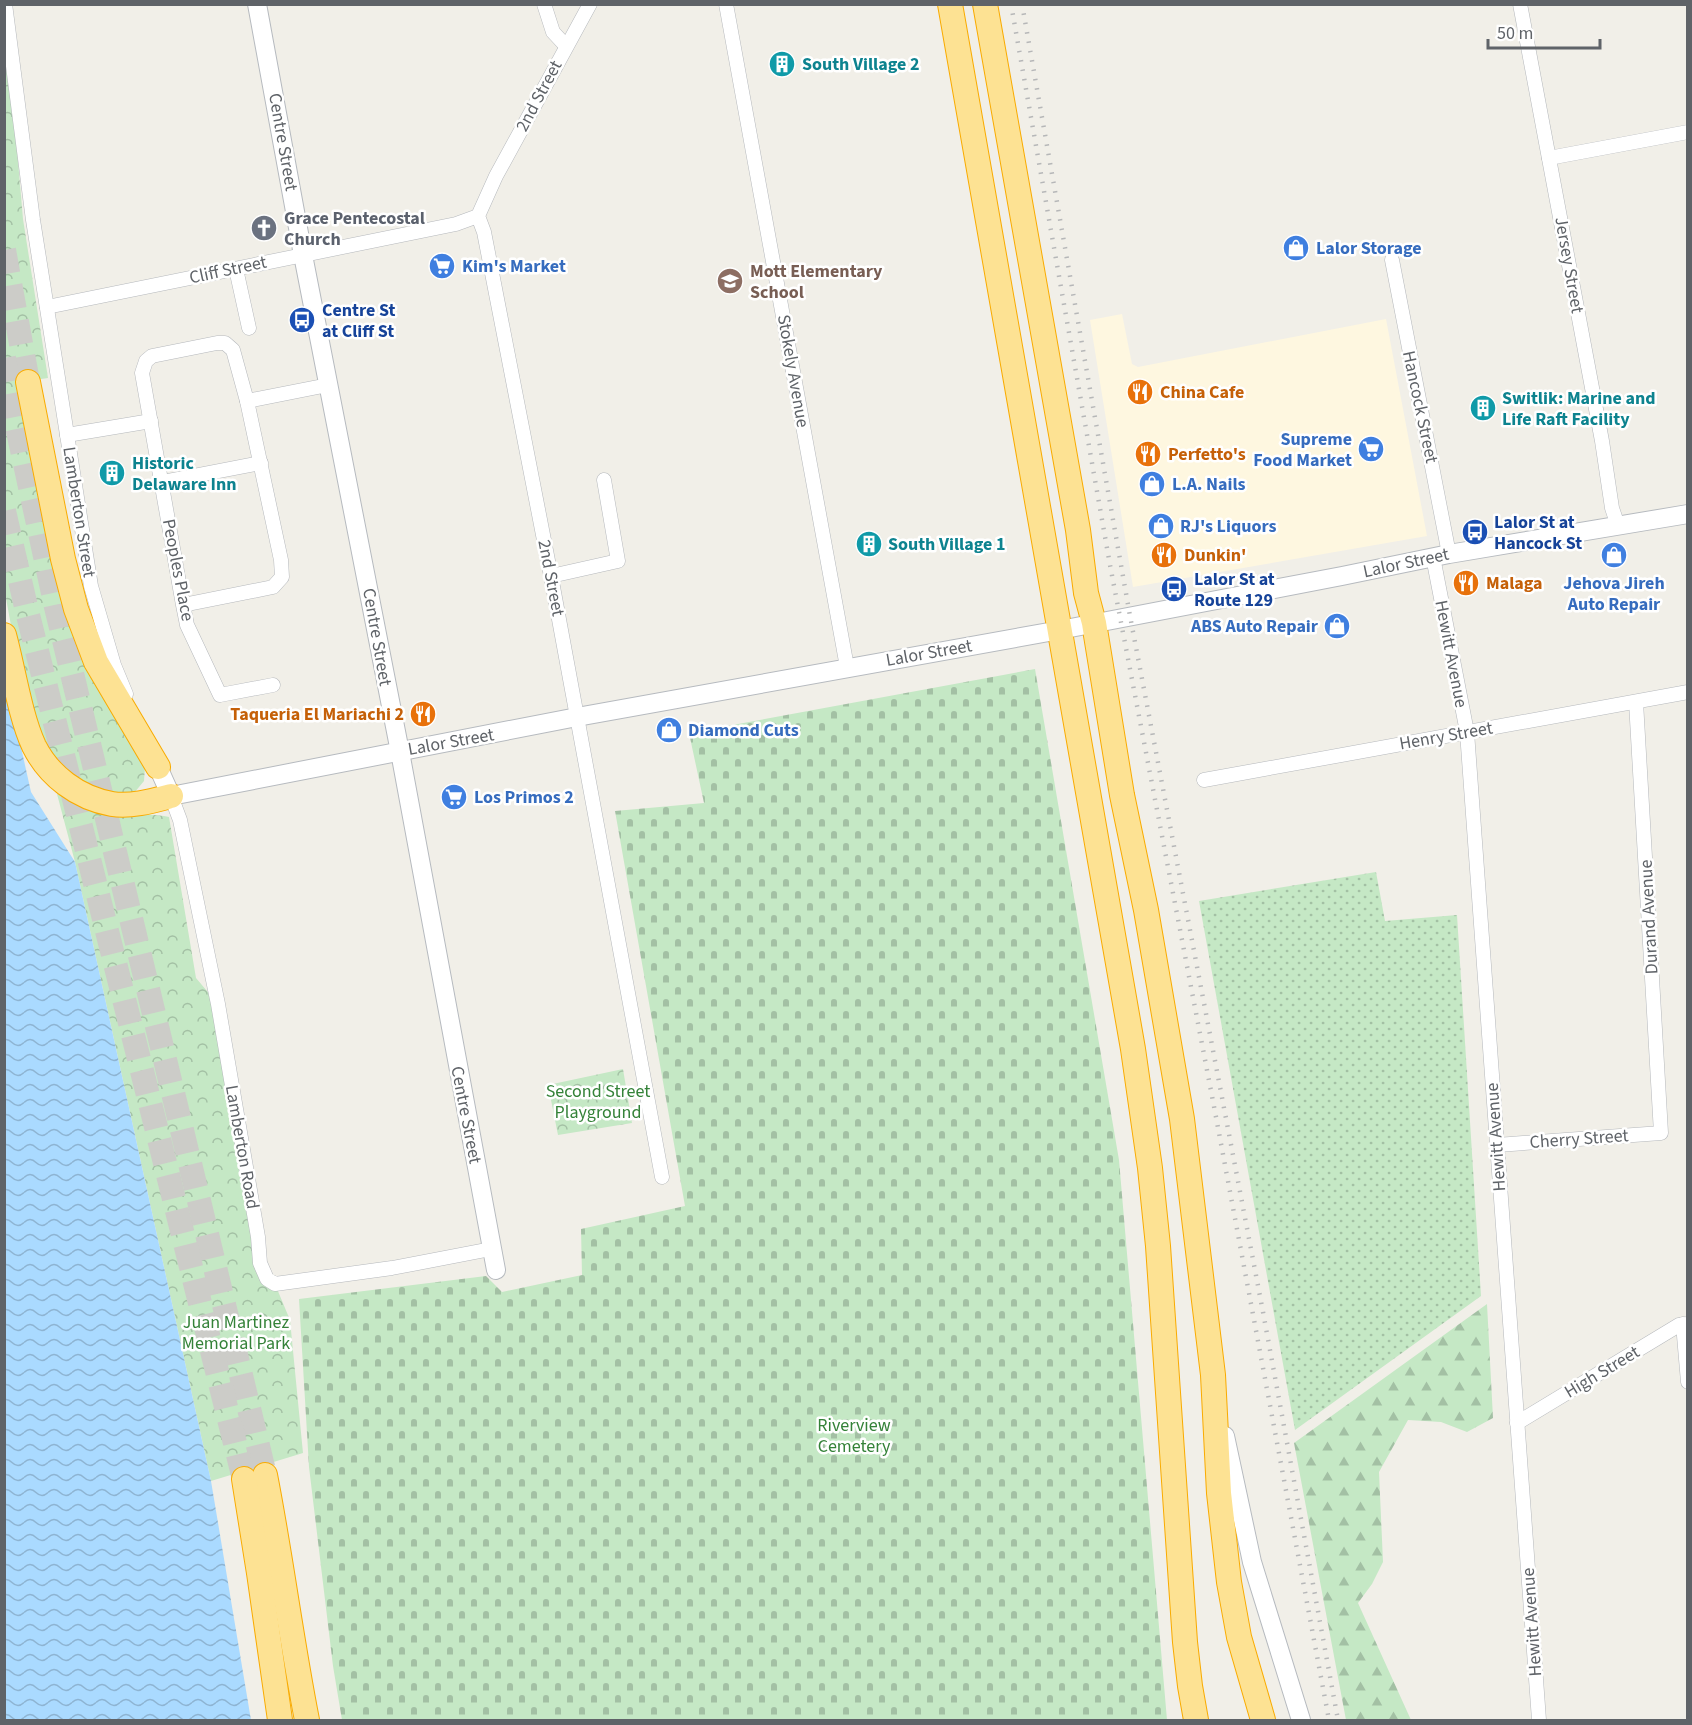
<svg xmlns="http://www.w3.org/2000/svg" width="1692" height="1725" font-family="'Source Sans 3',sans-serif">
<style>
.commercial{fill:#fef7e0}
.grass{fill:url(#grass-dots)}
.forest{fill:url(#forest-firs)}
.cemetery{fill:url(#cemetery-stones)}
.park{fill:url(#park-crowns)}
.water{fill:url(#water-waves)}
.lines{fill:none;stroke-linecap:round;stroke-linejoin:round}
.highway-tunnel{stroke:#ccccc8;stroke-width:24;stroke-dasharray:24 12;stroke-linecap:butt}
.street-casing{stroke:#b5b8bc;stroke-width:15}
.secondary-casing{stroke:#b6babf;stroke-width:20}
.highway-casing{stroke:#f9ab00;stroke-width:26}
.street{stroke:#fff;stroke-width:14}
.secondary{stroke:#fff;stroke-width:18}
.highway{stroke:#fde293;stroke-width:24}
.rail{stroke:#b6b7b8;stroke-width:4.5;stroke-dasharray:1.5 8;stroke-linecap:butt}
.labels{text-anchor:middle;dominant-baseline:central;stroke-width:5;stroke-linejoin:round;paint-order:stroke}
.culture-label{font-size:18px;font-weight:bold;fill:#0d838f;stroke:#fff;text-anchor:start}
.street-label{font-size:18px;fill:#5f6368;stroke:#fff}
.worship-label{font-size:18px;font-weight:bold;fill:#5b616d;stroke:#fff;text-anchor:start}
.shop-label{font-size:18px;font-weight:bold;fill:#366cbe;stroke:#fff;text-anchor:start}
.education-label{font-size:18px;font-weight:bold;fill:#785e54;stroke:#fff;text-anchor:start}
.transit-label{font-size:18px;font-weight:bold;fill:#164399;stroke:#fff;text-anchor:start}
.food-label{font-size:18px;font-weight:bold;fill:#c56008;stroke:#fff;text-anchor:start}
.park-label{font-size:18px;fill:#348238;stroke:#fff}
</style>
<defs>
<pattern id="grass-dots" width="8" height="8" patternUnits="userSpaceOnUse" patternTransform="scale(1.5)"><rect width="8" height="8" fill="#c5e8c5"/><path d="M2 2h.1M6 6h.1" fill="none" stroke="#a3c0a4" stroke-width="1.8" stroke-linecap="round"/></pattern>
<pattern id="forest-firs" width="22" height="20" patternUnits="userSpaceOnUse" patternTransform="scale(1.5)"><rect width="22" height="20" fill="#c5e8c5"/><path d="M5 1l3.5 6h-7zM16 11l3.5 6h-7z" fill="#a3c0a4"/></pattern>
<pattern id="cemetery-stones" width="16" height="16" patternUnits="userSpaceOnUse" patternTransform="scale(1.5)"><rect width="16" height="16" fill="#c5e8c5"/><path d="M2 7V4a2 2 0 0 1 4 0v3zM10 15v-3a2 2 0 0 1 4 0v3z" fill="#a3c0a4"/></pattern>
<pattern id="park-crowns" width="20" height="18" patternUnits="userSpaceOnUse" patternTransform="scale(1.5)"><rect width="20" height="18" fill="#c5e8c5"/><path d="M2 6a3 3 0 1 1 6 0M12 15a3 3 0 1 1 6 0" fill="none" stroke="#a3c0a4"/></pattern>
<pattern id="water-waves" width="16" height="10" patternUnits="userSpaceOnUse" patternTransform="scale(1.5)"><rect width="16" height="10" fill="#aadaff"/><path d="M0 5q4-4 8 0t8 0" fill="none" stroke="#8eb4d2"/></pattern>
</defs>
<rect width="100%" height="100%" fill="#f1efe8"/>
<path class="commercial" d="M1122,314L1132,364L1138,367L1386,319L1427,536L1133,587L1090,320Z"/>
<path class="grass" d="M1376,872L1385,921L1457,915L1481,1296L1295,1430L1199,901Z"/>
<path class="forest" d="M1487,1304L1493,1418L1467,1432L1441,1422L1408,1420L1379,1472L1383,1562L1372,1584L1358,1603L1411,1720H1346L1294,1443Z"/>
<path class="cemetery" d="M1035,669L1119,1160L1167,1720H342L333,1666L309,1467L299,1299L486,1276L502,1292L582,1275L581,1229L685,1206L615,811L704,803L689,733Z"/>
<g class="park">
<path d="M4,47L16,138L23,219L48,378L21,382L56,550L145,767L144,781L134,793L107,795L62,772L27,712L5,593Z"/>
<path d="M57,794C81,803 105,813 131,814C144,815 156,814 169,817L196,978L218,1004L260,1263L275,1284L290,1320L303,1453L211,1481L75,862Z"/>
<path d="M623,1069L632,1123L558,1135L548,1085Z"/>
</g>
<path class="water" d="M4,671L31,792L75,862L211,1481L251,1720H5Z"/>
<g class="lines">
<g class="highway-tunnel">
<path d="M4,250L28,382"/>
<path d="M4,358L16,422L56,607L265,1475"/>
<path d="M4,511L27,611L244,1479"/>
</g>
<defs>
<g id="street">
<path d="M5,4L33,220L91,586L114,665L126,694"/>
<path d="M544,4L553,32L566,46"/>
<path d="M590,4L496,176L478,216L484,232L551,576L662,1177"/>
<path d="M726,4L847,667"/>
<path d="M1520,4L1602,441L1612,508L1618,526"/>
<path d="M1549,158L1688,132"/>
<path d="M1392,260L1449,554"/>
<path d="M236,269L249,328"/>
<path d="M47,307L456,224L478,216"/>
<path d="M247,401L328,385"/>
<path d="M67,435L151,421"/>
<path d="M162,482L261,463"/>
<path d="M1433,557L1467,732L1539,1720"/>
<path d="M551,576L618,561L604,480"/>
<path d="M183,605L273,587L282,577L281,560L247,401L233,350L225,343H217L152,356L146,361L142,373L183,605L187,625L220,695L273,685"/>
<path d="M1204,780L1688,692"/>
<path d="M171,796L180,820L218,1004L258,1237L260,1263L267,1279L275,1284L392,1268L491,1249"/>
<path d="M1497,1145L1661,1133L1636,702"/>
<path d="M1683,1324L1688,1382"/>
<path d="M1517,1423L1679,1325L1688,1324"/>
</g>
<g id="secondary">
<path d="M257,4L303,255L400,752L496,1270"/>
<path d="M158,767L171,796L577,717L1060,630L1342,576L1449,554L1688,514"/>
<path d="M1225,1436L1252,1562L1301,1720"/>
</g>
<g id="highway">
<path d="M950,4L1133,1049L1150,1168L1158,1246L1185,1642L1190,1686L1196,1720"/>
<path d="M985,4L1078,530L1086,593L1094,623L1122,795L1146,910L1182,1119L1213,1375L1219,1493L1229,1582L1239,1637L1263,1720"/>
<path d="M28,382L63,559L76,609L96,662L158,767"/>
<path d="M4,635C13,668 20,716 34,746C49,776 78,798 112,804C131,807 152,801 171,796"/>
<path d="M265,1475C281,1557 291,1639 307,1720"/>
<path d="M244,1479L259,1573L280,1720"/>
</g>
</defs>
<use href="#street" class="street-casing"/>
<use href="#secondary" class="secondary-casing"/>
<use href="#highway" class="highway-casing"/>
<use href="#street" class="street"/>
<use href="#secondary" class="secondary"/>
<use href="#highway" class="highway"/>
<g class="rail">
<path d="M1011,4L1110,565L1216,1117L1329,1720"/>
<path d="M1022,4L1130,616L1263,1312L1338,1720"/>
</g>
</g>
<defs>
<symbol id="building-disc" viewBox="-11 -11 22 22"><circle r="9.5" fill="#0f9aa8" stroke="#fff"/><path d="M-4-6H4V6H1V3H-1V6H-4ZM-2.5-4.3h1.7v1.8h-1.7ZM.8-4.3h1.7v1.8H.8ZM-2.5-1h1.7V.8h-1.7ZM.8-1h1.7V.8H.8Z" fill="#fff"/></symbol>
<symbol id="church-disc" viewBox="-11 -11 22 22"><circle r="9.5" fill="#6b7280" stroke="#fff"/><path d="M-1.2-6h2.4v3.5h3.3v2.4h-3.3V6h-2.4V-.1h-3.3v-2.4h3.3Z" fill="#fff"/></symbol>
<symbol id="shop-disc" viewBox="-11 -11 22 22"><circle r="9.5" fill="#3f7fe0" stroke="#fff"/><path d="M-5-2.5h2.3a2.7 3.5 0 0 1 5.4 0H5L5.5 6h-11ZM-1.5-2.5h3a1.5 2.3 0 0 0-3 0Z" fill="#fff"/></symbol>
<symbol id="supermarket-disc" viewBox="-11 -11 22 22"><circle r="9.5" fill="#3f7fe0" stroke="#fff"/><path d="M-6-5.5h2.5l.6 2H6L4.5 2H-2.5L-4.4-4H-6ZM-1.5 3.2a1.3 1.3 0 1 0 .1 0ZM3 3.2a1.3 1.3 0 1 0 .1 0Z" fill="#fff"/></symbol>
<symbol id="school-disc" viewBox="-11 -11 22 22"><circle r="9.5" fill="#8d6e63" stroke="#fff"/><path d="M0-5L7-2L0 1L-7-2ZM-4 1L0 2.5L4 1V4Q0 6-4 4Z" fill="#fff"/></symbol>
<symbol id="bus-disc" viewBox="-11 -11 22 22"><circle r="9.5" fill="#1a4fb4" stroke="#fff"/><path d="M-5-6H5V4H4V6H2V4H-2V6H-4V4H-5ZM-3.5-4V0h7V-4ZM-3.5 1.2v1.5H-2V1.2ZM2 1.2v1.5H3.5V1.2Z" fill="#fff"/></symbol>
<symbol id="restaurant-disc" viewBox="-11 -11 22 22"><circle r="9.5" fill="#e8710a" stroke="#fff"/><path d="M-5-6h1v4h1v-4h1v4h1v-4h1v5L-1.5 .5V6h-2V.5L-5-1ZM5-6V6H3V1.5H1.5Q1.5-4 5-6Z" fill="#fff"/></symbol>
</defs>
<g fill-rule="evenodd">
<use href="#building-disc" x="767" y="49" width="30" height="30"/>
<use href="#church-disc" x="249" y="213" width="30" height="30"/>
<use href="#shop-disc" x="1281" y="233" width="30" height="30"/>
<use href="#supermarket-disc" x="427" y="251" width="30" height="30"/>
<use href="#school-disc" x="715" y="266" width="30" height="30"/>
<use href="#bus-disc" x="287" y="305" width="30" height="30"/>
<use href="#restaurant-disc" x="1125" y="377" width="30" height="30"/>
<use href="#building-disc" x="1468" y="393" width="30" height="30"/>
<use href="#supermarket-disc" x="1356" y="434" width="30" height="30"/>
<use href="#restaurant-disc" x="1133" y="439" width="30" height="30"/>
<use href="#building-disc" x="97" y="458" width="30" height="30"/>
<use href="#shop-disc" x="1137" y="469" width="30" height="30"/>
<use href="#shop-disc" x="1146" y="511" width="30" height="30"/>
<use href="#bus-disc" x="1460" y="517" width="30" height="30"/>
<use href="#building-disc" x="854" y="529" width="30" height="30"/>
<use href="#restaurant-disc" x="1149" y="540" width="30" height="30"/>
<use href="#shop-disc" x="1599" y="540" width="30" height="30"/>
<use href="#restaurant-disc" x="1451" y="568" width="30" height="30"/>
<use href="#bus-disc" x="1159" y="574" width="30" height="30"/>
<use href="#shop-disc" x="1322" y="611" width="30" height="30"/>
<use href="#restaurant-disc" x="408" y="699" width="30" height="30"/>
<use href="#shop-disc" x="654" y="715" width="30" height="30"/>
<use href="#supermarket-disc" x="439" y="782" width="30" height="30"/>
</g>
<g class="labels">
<g class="culture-label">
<text x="802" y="64">South Village 2</text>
<text x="1502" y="398">Switlik: Marine and<tspan x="1502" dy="21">Life Raft Facility</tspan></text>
<text x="132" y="463">Historic<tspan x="132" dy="21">Delaware Inn</tspan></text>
<text x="888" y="544">South Village 1</text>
</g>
<g class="street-label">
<text transform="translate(539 96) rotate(-62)">2nd Street</text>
<text transform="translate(283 142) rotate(80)">Centre Street</text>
<text transform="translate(1569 265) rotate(80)">Jersey Street</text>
<text transform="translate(228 270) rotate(-12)">Cliff Street</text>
<text transform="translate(793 371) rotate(80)">Stokely Avenue</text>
<text transform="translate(1420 407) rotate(78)">Hancock Street</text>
<text transform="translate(79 512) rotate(81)">Lamberton Street</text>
<text transform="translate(1406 563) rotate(-12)">Lalor Street</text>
<text transform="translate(178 570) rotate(79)">Peoples Place</text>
<text transform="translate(551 578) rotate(79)">2nd Street</text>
<text transform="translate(377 637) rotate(80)">Centre Street</text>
<text transform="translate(929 653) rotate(-10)">Lalor Street</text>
<text transform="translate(1451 654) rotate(79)">Hewitt Avenue</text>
<text transform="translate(1446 736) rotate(-10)">Henry Street</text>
<text transform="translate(451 742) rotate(-10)">Lalor Street</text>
<text transform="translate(1649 917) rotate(-93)">Durand Avenue</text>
<text transform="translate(466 1115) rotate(79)">Centre Street</text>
<text transform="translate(1496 1137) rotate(-94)">Hewitt Avenue</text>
<text transform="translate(1579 1139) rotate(-4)">Cherry Street</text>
<text transform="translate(242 1147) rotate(80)">Lamberton Road</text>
<text transform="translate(1602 1372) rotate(-31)">High Street</text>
<text transform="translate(1532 1622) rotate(-94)">Hewitt Avenue</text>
</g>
<g class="worship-label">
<text x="284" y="218">Grace Pentecostal<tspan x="284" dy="21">Church</tspan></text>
</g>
<g class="shop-label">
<text x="1316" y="248">Lalor Storage</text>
<text x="462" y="266">Kim's Market</text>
<text x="1352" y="439" text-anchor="end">Supreme<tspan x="1352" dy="21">Food Market</tspan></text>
<text x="1172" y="484">L.A. Nails</text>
<text x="1180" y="526">RJ's Liquors</text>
<text x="1614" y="583" text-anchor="middle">Jehova Jireh<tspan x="1614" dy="21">Auto Repair</tspan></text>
<text x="1318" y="626" text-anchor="end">ABS Auto Repair</text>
<text x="688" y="730">Diamond Cuts</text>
<text x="474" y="797">Los Primos 2</text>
</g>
<g class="education-label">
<text x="750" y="271">Mott Elementary<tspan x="750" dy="21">School</tspan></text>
</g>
<g class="transit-label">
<text x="322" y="310">Centre St<tspan x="322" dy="21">at Cliff St</tspan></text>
<text x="1494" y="522">Lalor St at<tspan x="1494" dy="21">Hancock St</tspan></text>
<text x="1194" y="579">Lalor St at<tspan x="1194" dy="21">Route 129</tspan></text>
</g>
<g class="food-label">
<text x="1160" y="392">China Cafe</text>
<text x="1168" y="454">Perfetto's</text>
<text x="1184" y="555">Dunkin'</text>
<text x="1486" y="583">Malaga</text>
<text x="404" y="714" text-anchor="end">Taqueria El Mariachi 2</text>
</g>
<g class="park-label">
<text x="598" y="1091">Second Street<tspan x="598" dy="21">Playground</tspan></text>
<text x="236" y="1322">Juan Martinez<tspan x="236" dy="21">Memorial Park</tspan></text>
<text x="854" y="1425">Riverview<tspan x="854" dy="21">Cemetery</tspan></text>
</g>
</g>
<rect width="1692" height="1725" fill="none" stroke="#5f6368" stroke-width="12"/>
<path d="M1488 39v9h112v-9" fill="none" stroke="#5f6368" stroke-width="3"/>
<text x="1497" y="39" font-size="18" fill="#5f6368" stroke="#ffffff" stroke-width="4.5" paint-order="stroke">50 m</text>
</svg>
